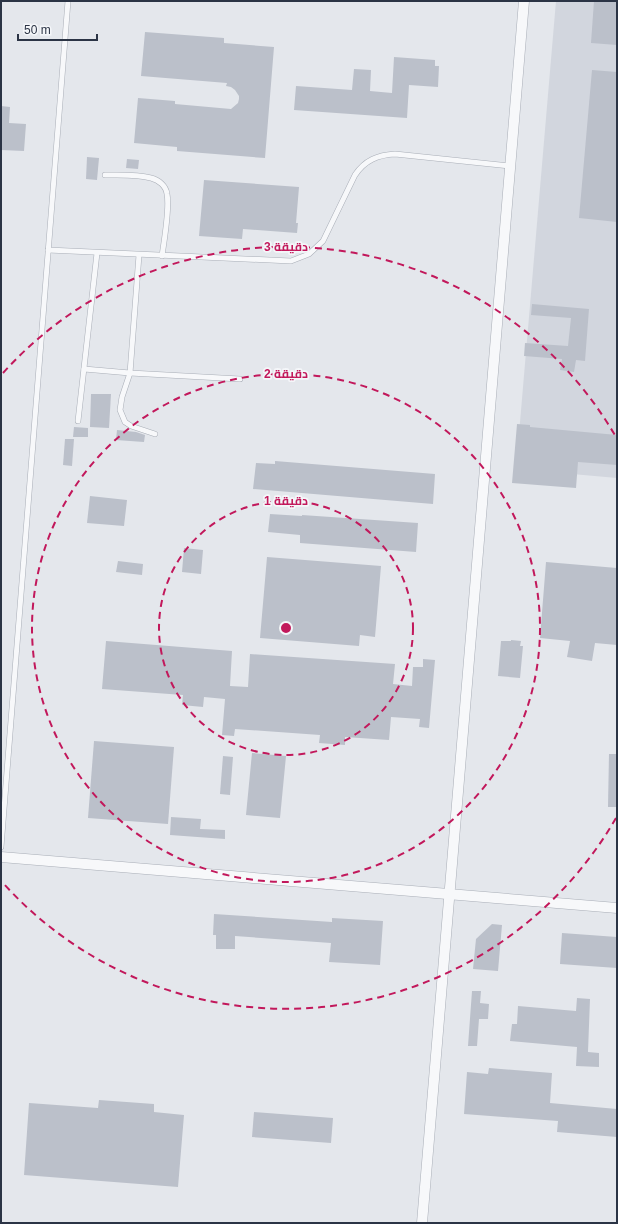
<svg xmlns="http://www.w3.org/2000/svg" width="618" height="1224" font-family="Arial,Cairo,sans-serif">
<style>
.built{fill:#d2d6de}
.building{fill:#bbc0ca}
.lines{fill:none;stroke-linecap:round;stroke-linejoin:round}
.lane-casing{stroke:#a9aeb7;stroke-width:6}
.street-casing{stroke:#a9aeb7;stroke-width:11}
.lane{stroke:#f7f8fa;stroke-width:5}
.street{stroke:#f7f8fa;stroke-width:10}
.ring{fill:none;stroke:#c2185b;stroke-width:2;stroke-dasharray:7 5}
.centre{fill:#c2185b;stroke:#f4f6f9;stroke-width:2}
.ring-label{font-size:12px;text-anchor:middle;font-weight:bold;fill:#c2185b;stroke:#f4f6f9;stroke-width:3.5;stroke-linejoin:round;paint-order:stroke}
</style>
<rect width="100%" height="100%" fill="#e4e7ec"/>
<path class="built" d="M556,1H617V478L516,469Z"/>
<g class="building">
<path d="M594,1H617V45L591,43Z"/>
<path d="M145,32L224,38V43L274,47L265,158L177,151V147L134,143L138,98L175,101V104L231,109L238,103L239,99V96L235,90L231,87L226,86L227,83L141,76Z"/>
<path d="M394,57L435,60V66H439L438,87L409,85L407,118L294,110L296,86L352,90L354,69L371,70L370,91L392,93Z"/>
<path d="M592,70L617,72V222L579,218Z"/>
<path d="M1,106L10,107L9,123L26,124L24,151L1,150Z"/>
<path d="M87,157L99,158L97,180L86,179Z"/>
<path d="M127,159L139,160L138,169L126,168Z"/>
<path d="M204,180L299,187L296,223H298L297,233L243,229L242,239L199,236Z"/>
<path d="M532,304L589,309L585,361L576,360L574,372L560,370L562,359L524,356L525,343L568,346L571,318L531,315Z"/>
<path d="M91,394H111L109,428L90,427Z"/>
<path d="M517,424L530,425V427L617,435V465L578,462L576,488L512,483Z"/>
<path d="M74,427L88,428V437H73Z"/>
<path d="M117,430L136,432L145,435L144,442L116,440Z"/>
<path d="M65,439H74L72,466L63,465Z"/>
<path d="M275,461L435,474L433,504L253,489L256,463L275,464Z"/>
<path d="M90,496L127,500L124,526L87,523Z"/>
<path d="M270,514L302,516V515L418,523L416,552L300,543V535L268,532Z"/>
<path d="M184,548L203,550L201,574L182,572Z"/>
<path d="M267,557L381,566L375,637L360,635L359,646L260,638Z"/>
<path d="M118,561L143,564L142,575L116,572Z"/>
<path d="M546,562L617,568V645L595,643L592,661L567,657L570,641L540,638Z"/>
<path d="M511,640L521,641L520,646H523L520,678L498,676L501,641H511Z"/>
<path d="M106,641L232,651L230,686L248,687L250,654L395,664L393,684L412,686L413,667H423V659L435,660L429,728L419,727L420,719L391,717L389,740L345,737V745L319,743L320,735L235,729L234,736L222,735L225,699L204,697L203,707L182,705L183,695L102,689Z"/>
<path d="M94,741L174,747L168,824L88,818Z"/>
<path d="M252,753L286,756L280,818L246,815Z"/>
<path d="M609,754H617V807H608Z"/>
<path d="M223,756L233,757L230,795L220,794Z"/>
<path d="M171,817L201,819L200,829L225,830V839L170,835Z"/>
<path d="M214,914L332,922V918L383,921L380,965L329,962L331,943L235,936V949H216V935H213Z"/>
<path d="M492,924L502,925L498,971L473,969L476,939Z"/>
<path d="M562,933L617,937V968L560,964Z"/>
<path d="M472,991H481L480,1003L489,1004L488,1019H479L477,1046H468Z"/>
<path d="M577,998L590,999L588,1052L599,1053V1067L576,1066L577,1047L510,1041L512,1024H517L518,1006L576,1011Z"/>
<path d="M489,1068L552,1073L550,1103L617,1109V1137L557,1132L558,1121L464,1114L467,1072L488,1074Z"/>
<path d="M99,1100L154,1104V1112L184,1115L178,1187L24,1175L29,1103L98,1108Z"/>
<path d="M254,1112L333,1118L331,1143L252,1137Z"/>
</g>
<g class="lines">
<defs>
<g id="lane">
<path d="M105,175C120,175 137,174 151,178C159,180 166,186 167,194C170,208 164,241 162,256"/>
<path d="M48,250L291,261L309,254L323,241L355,175C365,160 378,155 395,154L510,166"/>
<path d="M139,255L130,373L122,397L120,410L125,422L131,426L155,434"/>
<path d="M84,369L130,373L240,379"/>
<path d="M78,421L97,253"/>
<path d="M1,847L68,1"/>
</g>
<g id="street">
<path d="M1,857L617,908"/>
<path d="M422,1223L524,1"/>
</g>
</defs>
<use href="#lane" class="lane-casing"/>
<use href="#street" class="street-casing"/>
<use href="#lane" class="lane"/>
<use href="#street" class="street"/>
</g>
<g class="ring">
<circle cx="286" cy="628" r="127"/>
<circle cx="286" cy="628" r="254"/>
<path d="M616 818A381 381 0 0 1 3 883M3 373A381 381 0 0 1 616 437"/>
</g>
<circle cx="286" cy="628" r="6" class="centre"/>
<g class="ring-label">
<text x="286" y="251">3 دقيقة</text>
<text x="286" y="378">2 دقيقة</text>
<text x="286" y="505">1 دقيقة</text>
</g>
<rect width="618" height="1224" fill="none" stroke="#2b3445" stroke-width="4"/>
<path d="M18 34v6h79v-6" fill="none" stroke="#2b3445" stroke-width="2"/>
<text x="24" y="34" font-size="12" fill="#2b3445" stroke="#f4f6f9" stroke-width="3" paint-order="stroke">50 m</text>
</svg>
